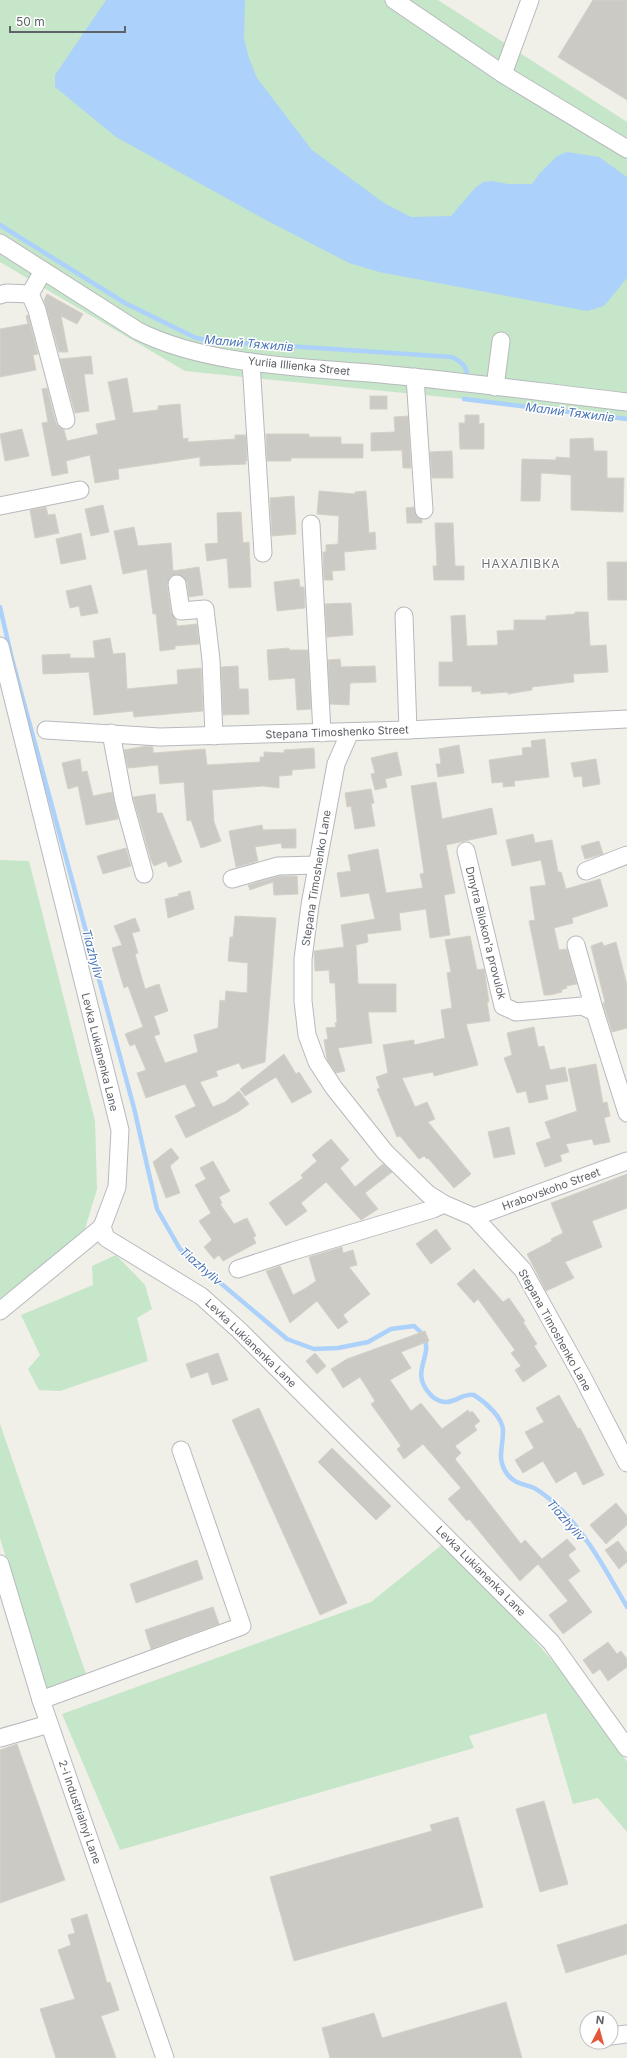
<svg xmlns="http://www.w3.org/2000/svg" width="627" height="2058" font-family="Inter,sans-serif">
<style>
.green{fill:#c5e6c9}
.water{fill:#acd1fb}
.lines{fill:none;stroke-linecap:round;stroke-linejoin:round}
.stream{stroke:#acd1fb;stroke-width:4.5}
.building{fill:#cccac4;stroke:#d5d1c6}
.minor-casing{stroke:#b7b9bd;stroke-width:19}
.minor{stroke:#fff;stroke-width:17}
.labels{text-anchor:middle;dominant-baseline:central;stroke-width:3;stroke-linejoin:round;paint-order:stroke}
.street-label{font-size:11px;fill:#5f6267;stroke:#fff}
.water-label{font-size:12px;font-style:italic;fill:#4b76b7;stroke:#fff}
.neighbourhood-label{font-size:12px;letter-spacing:1px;fill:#707379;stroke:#fff}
</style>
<rect width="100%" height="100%" fill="#f0efe8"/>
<g class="green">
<path d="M0,0H438L627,122V419L464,399L185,371L0,262Z"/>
<path d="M0,860L29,861L95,1121L97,1189L80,1245L0,1311Z"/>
<path d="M116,1255L145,1285L152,1309L137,1318L148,1361L60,1391L39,1390L28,1369L40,1355L21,1315L93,1285L92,1266Z"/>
<path d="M0,1424L87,1677L46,1689L0,1538Z"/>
<path d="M443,1544L524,1628L562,1672L627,1762V1832L598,1798L573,1804L546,1713L469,1736L474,1748L120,1850L62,1714L371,1602Z"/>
</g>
<path class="water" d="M106,0H245L244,38L249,58L257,78L312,150L384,203L411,217L451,216L475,188L483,182L492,181L508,184H532L540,173L557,156L567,152L599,157L627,177V278L604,306L587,311L379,272L349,263L264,219L116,137L55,87V75Z"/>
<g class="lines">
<g class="stream">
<path d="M0,225L125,303L196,338L212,341L452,357C462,362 468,367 467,379"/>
<path d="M464,399L627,419"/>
<path d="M0,607L12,659L134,1108L157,1209L180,1249L287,1339L314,1349L338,1348L368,1342L391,1329L414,1326C417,1329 423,1333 424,1337C433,1357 410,1371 429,1393C433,1398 438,1401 444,1402C456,1403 462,1393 474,1395C485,1402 503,1417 503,1431C503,1448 496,1460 508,1475C515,1484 525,1484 534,1488C540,1491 547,1497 552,1501C584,1529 606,1570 627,1607"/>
</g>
</g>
<g class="building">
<path d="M593,0H627V100L558,57Z"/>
<path d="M47,294L83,314L77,324L61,316L68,352H59L44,300Z"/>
<path d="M28,315L38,354L33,355L36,370L0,377V329L28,324L26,316Z"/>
<path d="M91,356L93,374H84L89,411L75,413L60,359Z"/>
<path d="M127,378L133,413L158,410V406L180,404L183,439L188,438V442L235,439V435H246L247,461H245L246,464L200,466V457L118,469L119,479L95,483L90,455L66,461L68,473L52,476L42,423L48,422L42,389L47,388L56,423L59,427L64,430L67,441L98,434L96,424L116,420L108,382Z"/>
<rect x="370" y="396" width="17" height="13"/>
<path d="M465,415H479V424L484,423V449H460L459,423H465Z"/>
<path d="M408,416L411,468H403L402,450L371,451V433L395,432L394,417Z"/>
<path d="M22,429L29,456L5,461L0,434Z"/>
<path d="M266,434H309V437H341V444H363V458H291V461H267Z"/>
<path d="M593,438L594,451H607V478H624L623,512L571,510V475L541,473L540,501H521L522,459L556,460V457L570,458V439Z"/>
<path d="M452,451L453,478H432L430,452Z"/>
<path d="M319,491L355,494V492L366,491L369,533L375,532L376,549L344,552L345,570L332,571L333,580H324L323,552H326V545L338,544L339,516L317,514Z"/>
<path d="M294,496L296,534L272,536L270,498Z"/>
<path d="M103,505L109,532L91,536L85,509Z"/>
<path d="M46,507L48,515L55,514L59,533L35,538L30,510Z"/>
<path d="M414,507L416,515L422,519V523H407L406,508Z"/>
<path d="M241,512L243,543L249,542L251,587L229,588L227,558L207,561L205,544L218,543L217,513Z"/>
<path d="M435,523H453L455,566H464V580H434L433,566H437Z"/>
<path d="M134,527L138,546L171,543L173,571L199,567L203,595L189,597L187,582L180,575L171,576L167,585L171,612L176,620L177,626L197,624L199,644L175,646V649L160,651L156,614H153L147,569L123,574L114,531Z"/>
<path d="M81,533L86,559L61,564L56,539Z"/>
<path d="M607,562H627V600H608Z"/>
<path d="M299,579L300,587H304L305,608L277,611L274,582Z"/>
<path d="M91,585L98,613L81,616L79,606L70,608L66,591Z"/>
<path d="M351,603L353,635L327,637L325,604Z"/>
<path d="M575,612H588L590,646L606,645L608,672L573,674L574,682L532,687V690L508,694V692L481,694V691L472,692V686H439V662H453L451,616L465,615L467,646L498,645L497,631L514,630V620H546V616L575,614Z"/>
<path d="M110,638L113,654L125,653L127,689L178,684L177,670L201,668L203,711L134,717L133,711L94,715L89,672L43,674L42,655L70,654V658H95L93,641Z"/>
<path d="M289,648V650H308L311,709L297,710L295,678L269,680L267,650Z"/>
<path d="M340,659L341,667L375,666L376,682L350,683L349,705L330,704L328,660Z"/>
<path d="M238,666L239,689H248L249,714L223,715L221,667Z"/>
<path d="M545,739L549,777L514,781L515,786L503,787V782L492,783L489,760L523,755L522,748L532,747L531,741Z"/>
<path d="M459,745L464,773L438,777L436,764H441L439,749Z"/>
<path d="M147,746L153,747V753L205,749L207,765L260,762V757H264V752L284,753V750L314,748L315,768L292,770V775L279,776V788L263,786L212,790L214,822L221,841L201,848L191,820L187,821L184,782L160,784L158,765L128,768L124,750Z"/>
<path d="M397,752L402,775L385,779L387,787L375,790L371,774L375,773L371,758Z"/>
<path d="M80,759L82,772L87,771L93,796L112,792L118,819L86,825L78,786L68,789L62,763Z"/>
<path d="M596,759L600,784L583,787L582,776L574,777L571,763Z"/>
<path d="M436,782L442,819L492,808L497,834L446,845L455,893L444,895L450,935L430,938L426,909L399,913L401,930L367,934L368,942L356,945L358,984H396V1012H368L372,1043L338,1048L345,1071L336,1073L327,1059L324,1040L328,1039L326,1028L336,1027L335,1023H337L335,983H330L329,970L315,971L314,951L344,947L341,925L375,919L369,893L341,897L337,873L351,871L348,855L378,849L386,893L423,888L420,874L424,873L411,786Z"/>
<path d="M371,789L374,803L371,804L375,826L355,829L351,806L347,807L345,793Z"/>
<path d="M155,794L157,813H162L182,862L169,867L166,861L154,866L151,860L133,797Z"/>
<path d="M262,825L263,830L296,829V848H282L281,843L255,847L258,861L236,867L229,831Z"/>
<path d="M533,834L535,843L552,840L558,872H561L566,889L600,879L608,906L572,918L573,923L554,928L559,950L567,949L577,984L566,986L567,988L561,990L562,992L550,995H544L529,921L535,920L530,887L546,885L541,860L512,866L506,840Z"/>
<path d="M599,841L603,854L585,859L581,846Z"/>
<path d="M126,848L131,866L103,874L97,856Z"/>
<path d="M280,876H297L298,894L274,895L273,882L250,890L248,885Z"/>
<path d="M190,891L194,909L168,918L165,899L179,896L178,894Z"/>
<path d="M235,916L276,918L265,1062L242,1069L239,1063L216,1071L218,1076L200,1082L213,1107L225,1102L239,1091L249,1104L238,1112L186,1138L175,1116L196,1106L185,1084L146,1098L137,1073L146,1070L135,1044L130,1046L125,1034L143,1027L128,986L124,988L112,948L122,945L114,926L135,918L140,931L132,933L138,953L135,954L145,989L159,984L168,1011L154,1016L160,1034L154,1036L165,1063L198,1052L194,1035L218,1028L220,1000L225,1001L226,991L247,993L248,963L228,961L230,937H233Z"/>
<path d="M470,936L477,970L484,969L489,1002H487L490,1021L466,1024L478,1065L434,1076L433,1072L402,1078L415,1107L427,1102L435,1119L428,1122L471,1174L454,1188L428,1158L427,1159L424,1156L419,1159L400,1136L397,1137L377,1089L380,1088L376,1077L388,1073L383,1045L414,1040V1045L445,1038L441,1010L452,1008L447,973L451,972L445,940Z"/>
<path d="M602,942L604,946L616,942L627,985V1028L612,1032L603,1003L605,1002L591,946Z"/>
<path d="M534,1027L538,1047L544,1046L550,1070L565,1067L568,1081L545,1085L548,1099L529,1103L526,1091L517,1093L504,1058L512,1055L507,1033Z"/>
<path d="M284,1054L296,1074L299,1072L312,1092L292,1103L276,1077L245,1096L240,1089Z"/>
<path d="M596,1064L603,1103L607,1102L610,1116L604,1118L610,1142L594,1145L592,1139L566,1144L569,1152L560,1155L562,1161L545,1167L536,1143L551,1138L545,1122L577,1111L568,1069Z"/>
<path d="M509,1127L515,1154L494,1158L488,1132Z"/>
<path d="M331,1139L349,1160L340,1168L355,1187L383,1164L392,1172L365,1193L378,1209L361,1220L326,1182L301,1203L307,1211L286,1226L269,1203L303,1178L301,1175L317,1161L312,1155Z"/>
<path d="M171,1148L179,1158L170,1166L180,1193L166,1198L153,1162Z"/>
<path d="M213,1161L230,1191L219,1197L222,1203L220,1204L234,1224L247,1218L256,1236L253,1237L256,1243L223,1261L219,1255L214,1259L204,1247L212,1240L199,1221L211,1213L195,1185L206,1179L200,1168Z"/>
<path d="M627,1174V1208L592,1221L602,1247L565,1262L574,1278L546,1291L527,1254L552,1241L551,1239L563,1233L551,1203Z"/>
<path d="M436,1229L451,1249L431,1264L416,1244Z"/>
<path d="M342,1247L343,1253L353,1250L357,1265L349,1267L370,1294L343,1315L348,1322L338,1329L317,1301L290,1323L266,1271L280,1266L293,1295L306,1288L316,1281L309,1257Z"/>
<path d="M474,1269L503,1302L509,1298L525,1321L523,1322L537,1344L534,1346L547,1366L523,1382L515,1370L521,1366L511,1353L515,1350L478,1299L474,1303L457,1284Z"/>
<path d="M425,1331L429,1341L401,1352L411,1368L390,1380L411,1411L421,1403L442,1429L468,1410L470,1413L472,1411L480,1421L474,1426L477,1430L455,1446L461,1453L455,1459L521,1544L525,1540L542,1559L567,1539L576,1549L568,1555L580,1571L568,1580L592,1612L563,1634L549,1615L568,1601L538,1564L520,1581L469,1519L467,1521L448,1499L461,1488L423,1444L404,1459L397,1449L401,1446L371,1404L375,1401L360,1377L343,1388L331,1369L347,1359Z"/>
<path d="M218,1353L228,1380L212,1385L208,1372L191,1378L186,1364Z"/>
<path d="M315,1353L326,1366L317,1374L306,1361Z"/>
<path d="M559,1395L578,1429L580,1428L604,1475L583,1485L576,1471L556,1483L543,1461L523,1473L515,1460L534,1448L525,1432L544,1422L536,1408Z"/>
<path d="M259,1408L347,1603L320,1615L232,1420Z"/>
<path d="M332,1448L391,1506L376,1520L318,1462Z"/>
<path d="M616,1503L627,1516V1525L606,1544L590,1525Z"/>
<path d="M618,1541L627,1553V1562L619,1569L605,1550Z"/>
<path d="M197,1560L203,1579L136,1603L130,1584Z"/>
<path d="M213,1607L219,1624L151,1649L145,1630Z"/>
<path d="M608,1642L617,1654L621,1651L627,1659V1667L608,1681L600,1669L593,1674L583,1660Z"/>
<path d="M17,1744L65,1880L0,1903V1750Z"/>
<path d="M544,1801L568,1884L540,1892L516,1809Z"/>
<path d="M458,1817L483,1907L294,1961L270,1877L432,1831L430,1825Z"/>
<path d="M87,1914L107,1983L110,1982L119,2010L101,2016L116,2058H56L40,2009L75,1999L58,1950L71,1945L68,1935L75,1933L71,1919Z"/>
<path d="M627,1924V1954L566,1973L557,1945Z"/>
<path d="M506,2002L522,2058H330L322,2028L374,2013L382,2038Z"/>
</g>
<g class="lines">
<defs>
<g id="minor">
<path d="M394,0L503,74L627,149"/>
<path d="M503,74L530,0"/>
<path d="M0,243L138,331C210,367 310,367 390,375C469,382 548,393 627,402"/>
<path d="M43,271L30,294L37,310L66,420"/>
<path d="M0,295L6,293L30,294"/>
<path d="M251,362L263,553"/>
<path d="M415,377L424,510"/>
<path d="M495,387L501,341"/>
<path d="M0,506L80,490"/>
<path d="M311,524L322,733"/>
<path d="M177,584L181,611L205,609L211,660L214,736"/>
<path d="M404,616L408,730"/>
<path d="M0,646L120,1130L117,1187L102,1227L106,1238L201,1296L239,1330L551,1642L627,1748"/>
<path d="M46,730L160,737L408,730L627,719"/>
<path d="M350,732L336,764L310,905L303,959V1001L307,1035L317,1062L334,1088L385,1152L428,1194L444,1204L474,1217L523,1270L583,1378L627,1463"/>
<path d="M111,733L124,802L144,874"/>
<path d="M466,851L503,1006L516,1012L582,1006L595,1012L627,1113"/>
<path d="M586,871L627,855"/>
<path d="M232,879L278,866L317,865"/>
<path d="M576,945L595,1012"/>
<path d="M474,1217L627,1161"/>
<path d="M238,1269L293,1251L433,1209L444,1204"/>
<path d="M0,1311L102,1227"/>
<path d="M0,1564L41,1700L165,2058"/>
<path d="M41,1700L242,1626L181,1450"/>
<path d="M0,1738L49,1724"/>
<path d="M611,2036L627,2034"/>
</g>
</defs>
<use href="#minor" class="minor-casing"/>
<use href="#minor" class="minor"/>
</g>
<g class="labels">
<g class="street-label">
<text transform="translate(299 366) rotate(6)">Yuriia Illienka Street</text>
<text transform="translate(337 732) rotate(-2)">Stepana Timoshenko Street</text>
<text transform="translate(316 878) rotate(-81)">Stepana Timoshenko Lane</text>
<text transform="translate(486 933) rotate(76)">Dmytra Bilokon'a provulok</text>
<text transform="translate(100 1052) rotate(76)">Levka Lukianenka Lane</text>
<text transform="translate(551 1189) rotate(-20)">Hrabovskoho Street</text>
<text transform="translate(555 1330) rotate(61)">Stepana Timoshenko Lane</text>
<text transform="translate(251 1343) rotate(44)">Levka Lukianenka Lane</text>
<text transform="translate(481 1571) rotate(45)">Levka Lukianenka Lane</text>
<text transform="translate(80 1812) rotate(71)">2-i Industrialnyi Lane</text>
</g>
<g class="water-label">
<text transform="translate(249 343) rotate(5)">Малий Тяжилів</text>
<text transform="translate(570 412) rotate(7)">Малий Тяжилів</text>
<text transform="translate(93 954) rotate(75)">Tiazhyliv</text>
<text transform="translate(201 1266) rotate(41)">Tiazhyliv</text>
<text transform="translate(566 1520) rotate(49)">Tiazhyliv</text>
</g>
<g class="neighbourhood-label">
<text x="521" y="563">НАХАЛІВКА</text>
</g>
</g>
<g transform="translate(599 2030) rotate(6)"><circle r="19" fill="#ffffff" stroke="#bfc0c2"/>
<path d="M0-3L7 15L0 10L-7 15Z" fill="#e2583b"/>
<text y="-6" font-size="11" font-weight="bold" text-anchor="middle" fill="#5f6267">N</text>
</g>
<path d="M10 26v6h115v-6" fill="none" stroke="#5f6267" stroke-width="2"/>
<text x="16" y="26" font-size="12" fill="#5f6267" stroke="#ffffff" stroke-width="3" paint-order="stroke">50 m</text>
</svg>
